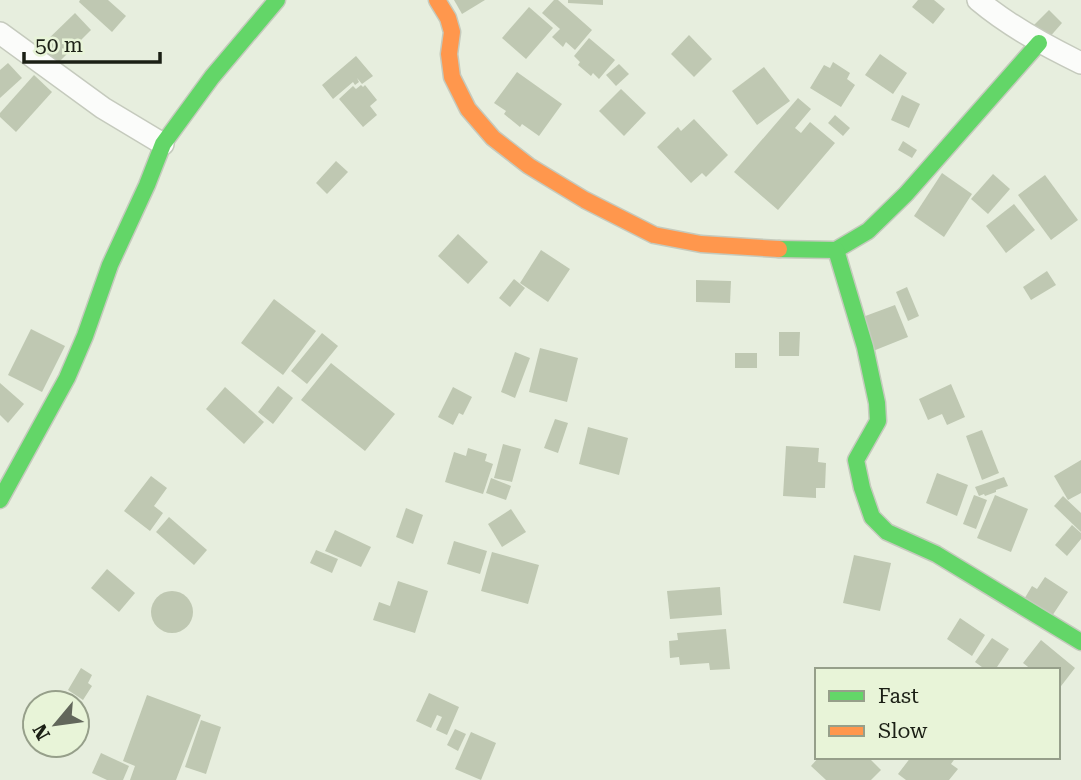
<svg xmlns="http://www.w3.org/2000/svg" width="1081" height="780" font-family="'Roboto Serif',serif">
<style>
.building{fill:#bfc8b2}
.lines{fill:none;stroke-linecap:round;stroke-linejoin:round}
.street-casing{stroke:#c5cabd;stroke-width:24}
.fast-casing{stroke:#c5cabd;stroke-width:19}
.slow-casing{stroke:#c5cabd;stroke-width:19}
.street{stroke:#fbfcfa;stroke-width:21}
.fast{stroke:#63d668;stroke-width:16}
.slow{stroke:#ff974d;stroke-width:16}
</style>
<rect width="100%" height="100%" fill="#e7eede"/>
<g class="building">
<path d="M80,0H108L126,16L112,32L79,2Z"/>
<path d="M454,0H485L462,14Z"/>
<path d="M554,0H558L592,30L575,50L566,42L563,47L552,37L560,29L542,13Z"/>
<path d="M568,0H603V5L568,3Z"/>
<path d="M918,0H934L945,9L933,24L912,7Z"/>
<path d="M529,7L553,28L526,59L502,38Z"/>
<path d="M1049,10L1062,23L1048,39L1034,25Z"/>
<path d="M75,13L91,30L57,64L40,47Z"/>
<path d="M689,35L712,59L694,77L671,54Z"/>
<path d="M589,38L615,60L599,79L593,73L591,76L578,65L580,62L574,56Z"/>
<path d="M880,54L907,73L893,94L865,75Z"/>
<path d="M356,56L373,76L362,84L357,78L359,82L355,85L353,82L333,99L322,85Z"/>
<path d="M833,62L850,73L847,79L855,85L841,107L810,88L824,65L830,68Z"/>
<path d="M8,63L22,78L0,98V70Z"/>
<path d="M619,64L629,74L616,86L606,75Z"/>
<path d="M764,67L790,101L757,125L732,91Z"/>
<path d="M517,72L562,104L539,136L522,124L520,127L504,114L506,111L494,103Z"/>
<path d="M34,75L52,92L16,132L0,117V113Z"/>
<path d="M361,85L363,87L365,85L377,100L370,106L377,115L363,127L339,99L353,86L356,89Z"/>
<path d="M621,89L646,113L624,136L599,111Z"/>
<path d="M902,95L920,104L909,128L891,120Z"/>
<path d="M798,98L811,109L795,128L801,133L810,122L835,143L778,210L734,172Z"/>
<path d="M835,115L850,128L843,136L828,123Z"/>
<path d="M694,119L728,155L706,177L702,173L691,183L657,147L678,127L681,131Z"/>
<path d="M903,141L917,150L912,158L898,150Z"/>
<path d="M336,161L348,172L327,194L316,183Z"/>
<path d="M942,173L972,194L944,237L914,216Z"/>
<path d="M993,174L1010,189L988,214L971,199Z"/>
<path d="M1045,175L1078,220L1051,240L1018,195Z"/>
<path d="M1014,204L1035,230L1006,253L986,226Z"/>
<path d="M458,234L488,262L468,284L438,256Z"/>
<path d="M541,250L570,269L548,302L520,283Z"/>
<path d="M1047,271L1056,285L1031,300L1023,287Z"/>
<path d="M514,279L525,288L510,307L499,298Z"/>
<path d="M696,280L731,281L730,303L696,302Z"/>
<path d="M907,287L919,316L908,321L896,292Z"/>
<path d="M274,299L316,331L283,375L241,343Z"/>
<path d="M895,305L908,337L873,351L860,318Z"/>
<path d="M31,329L65,346L42,392L8,375Z"/>
<path d="M779,332H800L799,356H779Z"/>
<path d="M322,333L338,346L307,384L291,371Z"/>
<path d="M540,348L578,358L567,402L529,392Z"/>
<path d="M515,352L530,358L515,398L501,392Z"/>
<rect x="735" y="353" width="22" height="15"/>
<path d="M331,363L395,414L365,451L301,400Z"/>
<path d="M0,383L24,404L8,423L0,415Z"/>
<path d="M951,384L965,417L947,425L942,414L928,420L919,399Z"/>
<path d="M278,386L293,398L273,424L258,412Z"/>
<path d="M225,387L264,422L244,444L206,409Z"/>
<path d="M453,387L472,397L463,415L459,413L453,425L438,417Z"/>
<path d="M555,419L568,423L558,453L544,448Z"/>
<path d="M588,427L628,438L619,475L579,464Z"/>
<path d="M982,430L999,473L982,480L966,436Z"/>
<path d="M503,444L521,449L512,482L494,478Z"/>
<path d="M786,446L819,448L818,462L826,463L825,488H816V498L783,496Z"/>
<path d="M468,448L487,454L485,461L493,464L483,494L445,482L454,452L466,456Z"/>
<path d="M1081,460V493L1068,500L1054,476Z"/>
<path d="M937,473L968,485L957,516L926,503Z"/>
<path d="M151,476L167,488L154,506L163,513L150,531L124,511Z"/>
<path d="M1004,477L1008,486L996,490V492L985,496L984,494L979,496L975,487Z"/>
<path d="M491,478L511,486L506,500L486,493Z"/>
<path d="M974,495L987,500L976,529L963,524Z"/>
<path d="M995,495L1028,509L1011,552L977,538Z"/>
<path d="M1063,496L1081,513V532L1054,506Z"/>
<path d="M406,508L423,515L413,544L396,537Z"/>
<path d="M511,509L526,532L502,547L488,524Z"/>
<path d="M169,517L207,550L194,565L156,532Z"/>
<path d="M1072,525L1081,533V539L1067,556L1055,545Z"/>
<path d="M335,530L371,547L361,567L325,551Z"/>
<path d="M454,541L487,551L480,574L447,564Z"/>
<path d="M316,550L338,559L332,573L310,563Z"/>
<path d="M492,552L539,565L528,604L481,591Z"/>
<path d="M854,555L891,563L880,611L843,603Z"/>
<path d="M107,569L135,593L119,612L91,588Z"/>
<path d="M1045,577L1068,592L1050,619L1023,601L1032,586L1037,589Z"/>
<path d="M398,581L428,591L415,633L373,620L379,602L390,606Z"/>
<path d="M720,587L722,615L670,619L667,591Z"/>
<circle cx="172" cy="612" r="21"/>
<path d="M960,618L985,635L972,656L947,639Z"/>
<path d="M726,629L730,669L710,670L709,663L680,665L679,657L670,658L669,641L678,640L677,633Z"/>
<path d="M992,638L1009,649L995,670H986L975,662Z"/>
<path d="M1041,640L1075,668L1058,690V670H1032L1023,663Z"/>
<path d="M81,668L92,675L88,683L92,686L83,700L68,690Z"/>
<path d="M429,693L459,707L447,735L436,730L442,717L437,715L431,728L416,721Z"/>
<path d="M147,695L201,715L176,780H130L135,766L123,761Z"/>
<path d="M201,720L221,727L206,774L185,767Z"/>
<path d="M455,729L466,734L458,751L447,745Z"/>
<path d="M471,732L496,743L481,780L455,769Z"/>
<path d="M101,753L129,766L123,780H107L92,773Z"/>
<path d="M819,757H868L881,770L871,780H826L811,766Z"/>
<path d="M911,757H956L951,764L958,769L949,780H906L898,774Z"/>
</g>
<g class="lines">
<defs>
<g id="street">
<path d="M978,0C1009,26 1044,45 1081,63"/>
<path d="M0,33L103,108L163,144"/>
</g>
<g id="fast">
<path d="M779,249L836,250L868,231L906,194L1039,43"/>
<path d="M836,250L865,347L877,403L878,421L856,460L862,488L872,517L887,532L936,554L1081,642"/>
<path d="M0,500L67,378L85,336L110,265L147,185L163,144L212,77L277,0"/>
</g>
<path id="slow" d="M437,0L448,18L452,32L449,54L452,77L468,109L493,138L529,166L585,200L654,235L701,244L779,249"/>
</defs>
<use href="#street" class="street-casing"/>
<use href="#fast" class="fast-casing"/>
<use href="#slow" class="slow-casing"/>
<use href="#street" class="street"/>
<use href="#fast" class="fast"/>
<use href="#slow" class="slow"/>
</g>
<rect x="815" y="668" width="245" height="91" fill="#e8f4d8" stroke="#969f8a" stroke-width="2"/>
<rect x="829" y="691" width="35" height="10" fill="#63d668" stroke="#969f8a" stroke-width="2"/>
<text x="878" y="703" font-size="21" fill="#1b1f15">Fast</text>
<rect x="829" y="726" width="35" height="10" fill="#ff974d" stroke="#969f8a" stroke-width="2"/>
<text x="878" y="738" font-size="21" fill="#1b1f15">Slow</text>
<g transform="translate(56 724) rotate(241)"><circle r="33" fill="#e8f4d8" stroke="#969f8a" stroke-width="2"/>
<path d="M0-5L12 26L0 18L-12 26Z" fill="#62675b"/>
<text y="-10" font-size="19" font-weight="bold" text-anchor="middle" fill="#1b1f15">N</text>
</g>
<path d="M24 52v10h136v-10" fill="none" stroke="#1b1f15" stroke-width="3.5"/>
<text x="35" y="52" font-size="21" fill="#1b1f15" stroke="#e8f4d8" stroke-width="5" paint-order="stroke">50 m</text>
</svg>
